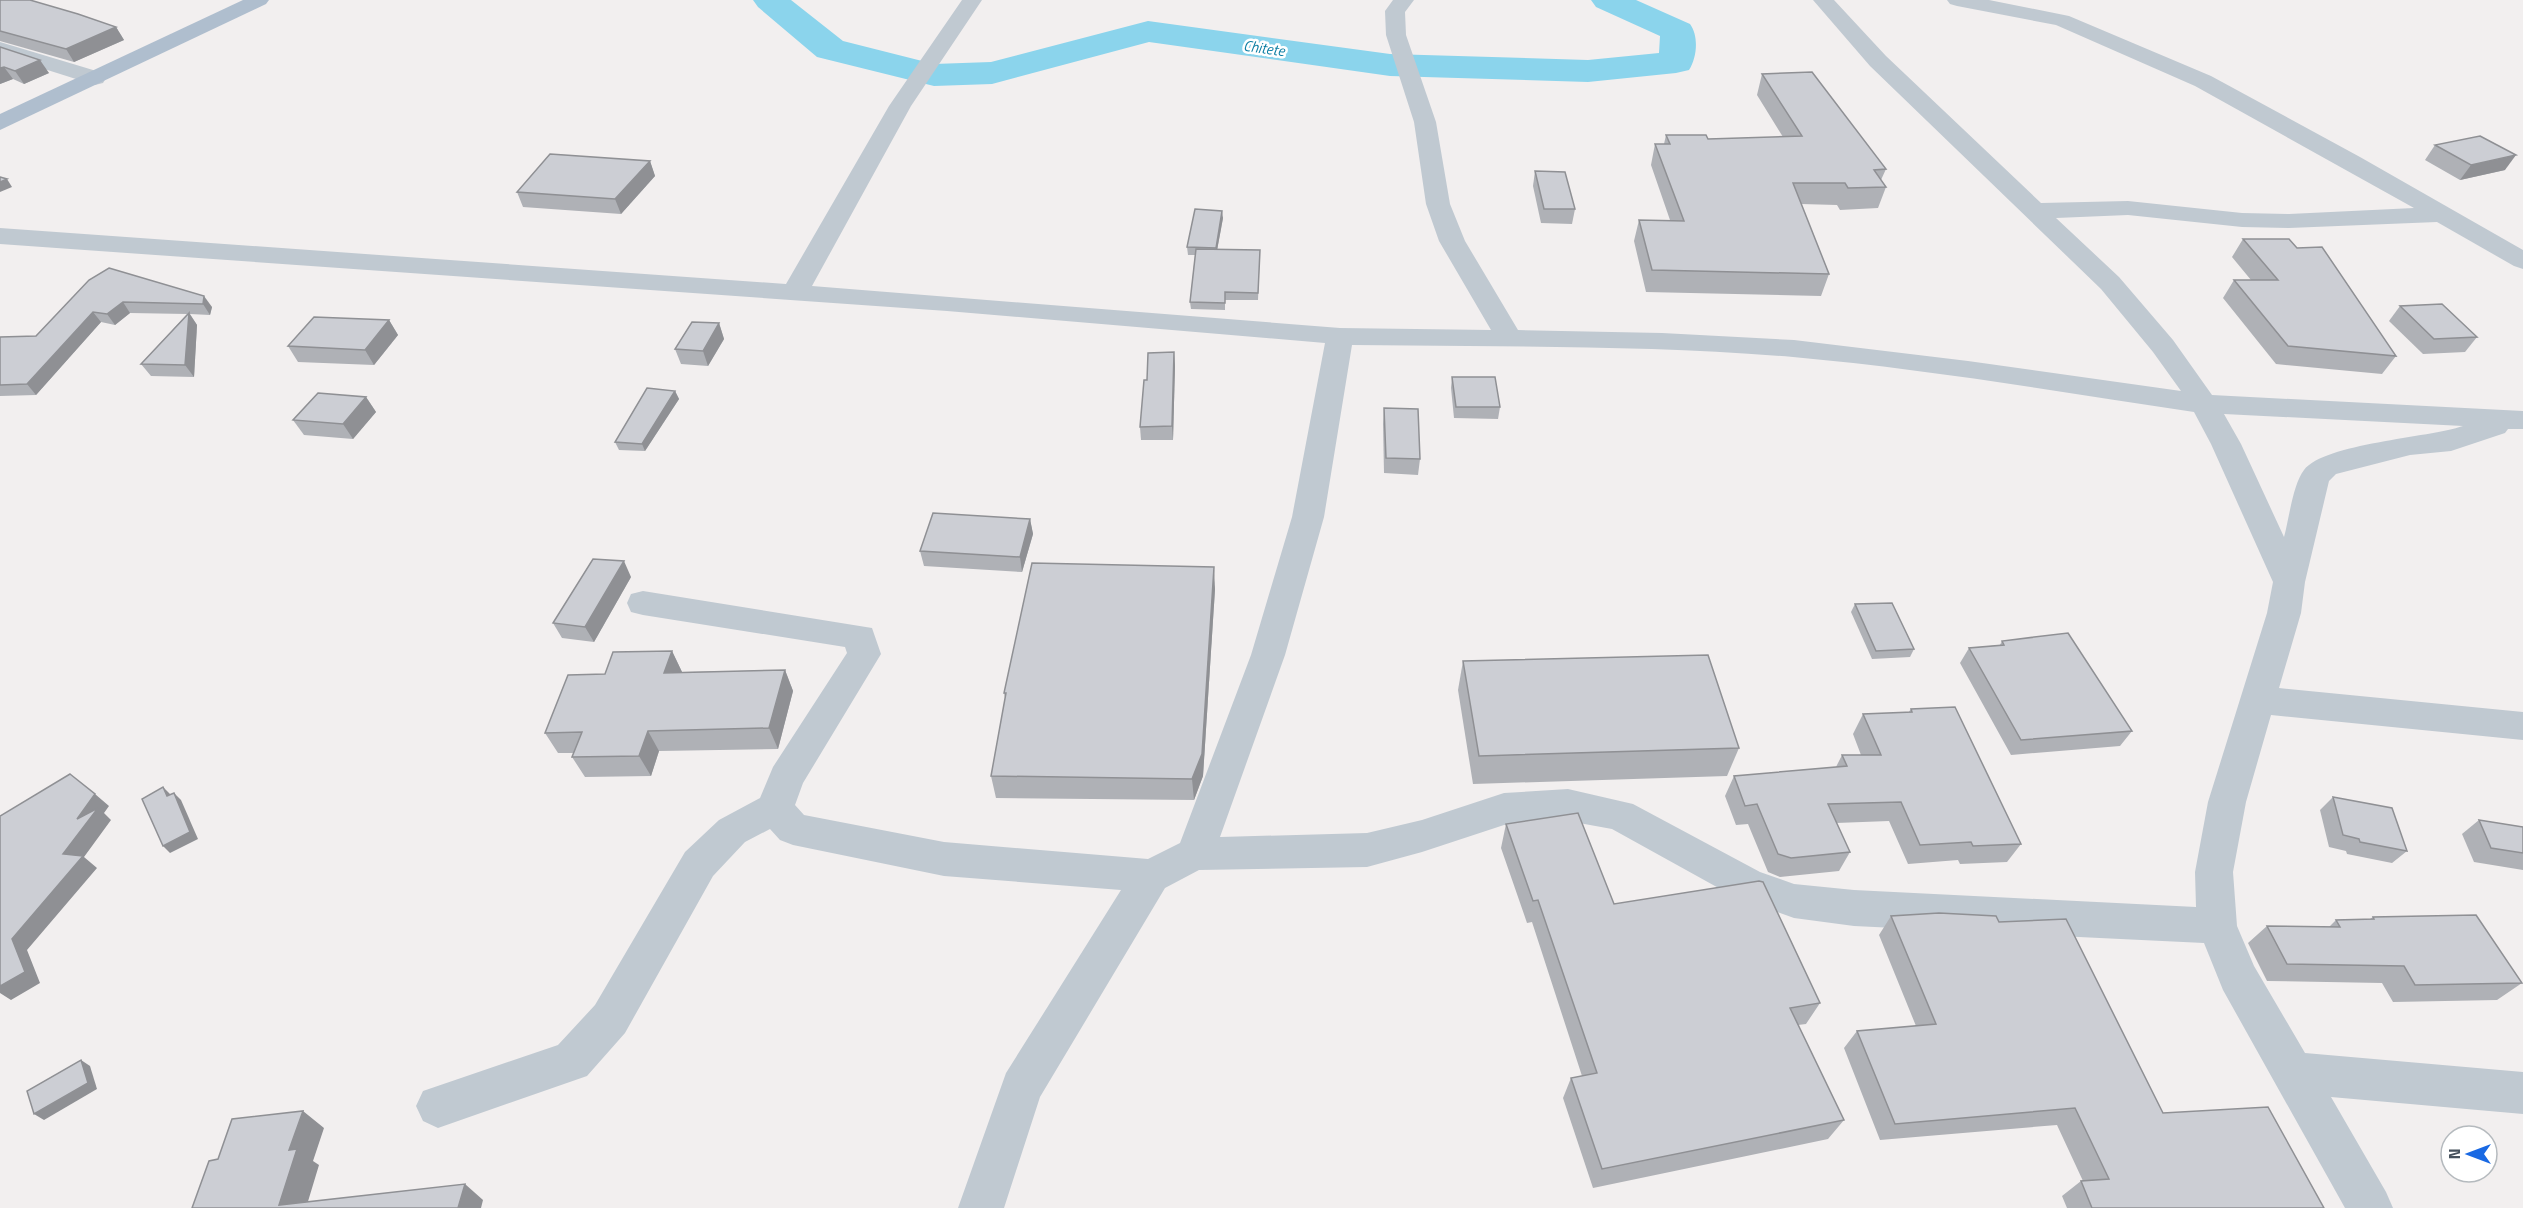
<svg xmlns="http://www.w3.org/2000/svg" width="2523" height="1208" font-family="'Titillium Web',sans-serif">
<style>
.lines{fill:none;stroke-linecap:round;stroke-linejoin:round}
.river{fill:#8bd4ec;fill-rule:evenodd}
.minor{fill:#c0c9d1;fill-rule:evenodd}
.major{fill:#afbece;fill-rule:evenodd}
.wall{fill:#afb1b6}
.shaded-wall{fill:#8f9094}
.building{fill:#ccced4;stroke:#8f9094;stroke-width:1.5}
.labels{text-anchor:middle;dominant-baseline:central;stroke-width:5;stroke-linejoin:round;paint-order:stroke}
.far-water-label{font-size:15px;font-style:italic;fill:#0c7ea3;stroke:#fff}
</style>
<rect width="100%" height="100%" fill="#f2efef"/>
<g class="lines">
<path class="river" d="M753,0H791L843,41L934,64L991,62L1148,21L1390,54L1588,60L1659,53L1660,36L1596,7L1591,0H1636L1690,24C1699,36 1697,58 1689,70L1676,73L1588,82L1390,76L1149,42L992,84L934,86L817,57L758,7Z"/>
<g class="minor">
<path d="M962,0H982L911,106L812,286L1340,328L1491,330L1439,241L1426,204L1414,122L1386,35L1385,11L1393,0H1414L1405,12L1406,35L1436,122L1450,204L1465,241L1518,330L1662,333L1794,340L1968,361L2181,391L2153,352L2101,289L1870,66L1813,0H1834L1886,56L2041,203L2128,201L2242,213L2289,214L2414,208L2195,86L2056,25L1957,6L1950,4L1947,0H1989L2069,16L2211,76L2360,157L2523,250V269L2514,266L2437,222L2289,228L2242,227L2128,215L2056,218L2119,277L2173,340L2212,395L2523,411V429H2508L2505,433L2451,451L2410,455L2336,474L2329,481L2305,582L2301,613L2279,688L2523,712V740L2271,715L2246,802L2233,872L2237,926L2254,966L2305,1053L2523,1072V1114L2331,1097L2386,1192L2393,1208H2345L2223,990L2204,943L1854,926L1794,918L1733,896L1612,829L1568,821L1504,825L1422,852L1367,867L1199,870L1165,888L1040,1097L1004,1208H958L1006,1073L1121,890L944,876L793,845L780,840L770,829L745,842L713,876L625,1033L587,1076L438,1128L423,1121L416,1106L423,1091L558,1045L595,1005L685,852L719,820L760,798L773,767L847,653L845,647L643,615L631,612L627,603L631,594L643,591L872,628L881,654L803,783L795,805L804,815L944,842L1148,859L1180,843L1251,655L1292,517L1325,343L947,311L0,244V228L786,284L889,106ZM1352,345C1499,347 1646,345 1793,357C1927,369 2061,392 2194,412L2211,444L2273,582L2267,613L2208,802L2195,872L2196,907L1854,890L1794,884L1760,872L1633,804L1568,789L1504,793L1422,820L1367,833L1220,837L1285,655L1324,517ZM2224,414L2463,426C2428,438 2325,443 2304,470C2293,484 2289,519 2284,537L2241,444Z"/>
<path d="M0,42L103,73L106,78L103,83L95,85L0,55Z"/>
</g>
<path class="major" d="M243,0H269L266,4L0,130V114Z"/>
</g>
<g class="wall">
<path d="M0,0L116,27L124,40L74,62L0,41Z"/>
<path d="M0,47L49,73L24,84L13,79L0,84Z"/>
<path d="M1762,74L1886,169L1881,180L1886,187L1878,208L1840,210L1837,205L1801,204L1829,274L1821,296L1646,292L1634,241L1639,220H1670L1651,165L1655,144H1664L1666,135L1708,139L1783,137L1757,95Z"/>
<path d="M2435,145L2505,170L2460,180L2425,160Z"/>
<path d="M650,161L655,176L621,214L523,207L517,192Z"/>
<path d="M1535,171L1575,209L1572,224L1541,223L1533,186Z"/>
<path d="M1223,218L1217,250H1260L1258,300H1225V310L1191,309L1190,302L1195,255H1188L1187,247Z"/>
<path d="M2243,239L2396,356L2382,374L2276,364L2223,298L2234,280H2251L2232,257Z"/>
<path d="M109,268L212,307L210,315L190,314L197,325L194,377L151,376L141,364L187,314L130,313L115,325L101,322L36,395L0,396V337L36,336Z"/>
<path d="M2400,306L2477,337L2465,352L2423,354L2389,321Z"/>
<path d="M389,320L398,335L374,365L298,362L288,346Z"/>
<path d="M719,323L724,339L708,366L681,364L675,349Z"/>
<path d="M1174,352L1175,366L1173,440H1141L1140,427L1147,380Z"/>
<path d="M1452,377L1500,407L1498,419L1454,418L1451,388Z"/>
<path d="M675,391L679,399L645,451L619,450L615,442Z"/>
<path d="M366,397L376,412L353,439L304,435L293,420Z"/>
<path d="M1384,408L1420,459L1418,475L1384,473L1383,424Z"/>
<path d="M1030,519L1033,534L1022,572L924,566L920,551Z"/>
<path d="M631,577L594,642L562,638L553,623Z"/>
<path d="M1215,589L1203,776L1194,800L996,798L991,776L1005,698L1004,693Z"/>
<path d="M1855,604L1914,649L1910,657L1872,659L1851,612Z"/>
<path d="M2002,641L2132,731L2120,746L2011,755L1960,663L1969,648L2000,645Z"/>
<path d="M672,651L682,672L785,670L793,691L778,749L659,751L651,776L585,777L572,757L574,753H558L545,733L605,674Z"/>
<path d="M1463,661L1739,748L1727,776L1473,784L1458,690Z"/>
<path d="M1911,709L2021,844L2007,862L1960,864L1958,860L1908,864L1889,821L1836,823L1850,852L1839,871L1780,877L1768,872L1748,824L1736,825L1725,796L1734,776L1836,767L1842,755H1861L1853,734L1863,714L1908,713Z"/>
<path d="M2333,797L2407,851L2392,863L2347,854L2346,851L2329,847L2320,810Z"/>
<path d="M2479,820L2523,827V870L2474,862L2462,834Z"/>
<path d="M1506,824L1614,904L1820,1003L1806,1024L1798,1025L1844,1120L1828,1139L1593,1188L1563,1098L1571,1078L1582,1076L1532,922L1527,923L1501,848Z"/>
<path d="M1891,916L1999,922L2163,1113L2324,1208H2067L2062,1196L2081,1181H2083L2057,1125L1880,1140L1844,1048L1857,1031L1916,1026L1879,935Z"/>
<path d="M2373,917L2522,983L2497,1000L2393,1002L2382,983L2267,981L2248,943L2267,926L2329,927L2336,920L2370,919Z"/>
</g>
<g class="shaded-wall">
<path d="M116,27L124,40L74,62L66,49Z"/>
<path d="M40,60L49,73L24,84L15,71Z"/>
<path d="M4,67L13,79L0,84V68Z"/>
<path d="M2516,155L2505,170L2460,180L2471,165Z"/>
<path d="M650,161L655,176L621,214L615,199Z"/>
<path d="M7,179L12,187L0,192V182Z"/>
<path d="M1222,211L1223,218L1216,256V248Z"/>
<path d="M204,296L212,307L210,315L203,304Z"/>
<path d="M123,302L130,313L115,325L107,314Z"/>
<path d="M93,312L101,322L36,395L27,384Z"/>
<path d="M189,313L197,325L194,377L185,365Z"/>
<path d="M389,320L398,335L374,365L365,350Z"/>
<path d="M719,323L724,339L708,366L703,351Z"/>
<path d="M1174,352L1175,366L1173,440L1172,426Z"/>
<path d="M675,391L679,399L645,451L642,444Z"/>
<path d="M366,397L376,412L353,439L343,424Z"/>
<path d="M1030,519L1033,534L1022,572L1020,557Z"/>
<path d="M624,561L631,577L594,642L585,627Z"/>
<path d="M1214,567L1215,589L1203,776L1194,800L1192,779Z"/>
<path d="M672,651L682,672L664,673Z"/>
<path d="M785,670L793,691L778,749L769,728Z"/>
<path d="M648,731L659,751L651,776L639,756Z"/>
<path d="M163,787L171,795L167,796Z"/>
<path d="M174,793L181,800L198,839L170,853L163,846Z"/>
<path d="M95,794L109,806L104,813L111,820L84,857L97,868L27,950L40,983L11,1000L0,993V986L12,939L63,854L77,819Z"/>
<path d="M81,1060L90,1066L97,1089L44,1120L34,1114Z"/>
<path d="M303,1111L324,1128L313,1161L319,1165L306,1208L279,1205L289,1150Z"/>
<path d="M465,1184L483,1200L481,1208H458Z"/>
</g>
<g class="building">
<path d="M0,0H30L78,14L116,27L66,49L0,31Z"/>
<path d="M0,47L40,60L15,71L4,67L0,68Z"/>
<path d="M1812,72L1886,169L1874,170L1886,187L1848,188L1845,183H1793L1829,274L1652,270L1639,220L1684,221L1655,144H1670L1666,135H1706L1708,139L1802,136L1762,74Z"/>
<path d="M2480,136L2516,155L2471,165L2435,145Z"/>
<path d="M550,154L650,161L615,199L517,192Z"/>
<path d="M1535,171L1565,172L1575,209H1544Z"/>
<path d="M0,177L7,179L0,182Z"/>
<path d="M1195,209L1222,211L1216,248L1187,247Z"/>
<path d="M2243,239H2289L2297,248L2322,247L2396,356L2288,346L2234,280H2278Z"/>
<path d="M1196,249L1260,250L1258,293L1225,292V303L1190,302Z"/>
<path d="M109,268L204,296L203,304L123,302L107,314L93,312L27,384L0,385V337L36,336L89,280Z"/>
<path d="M2442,304L2477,337L2434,339L2400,306Z"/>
<path d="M189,313L185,365L141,364Z"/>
<path d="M314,317L389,320L365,350L288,346Z"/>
<path d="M692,322L719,323L703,351L675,349Z"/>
<path d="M1174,352L1172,426L1140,427L1144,380H1147L1148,353Z"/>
<path d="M1452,377H1495L1500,407H1456Z"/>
<path d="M647,388L675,391L642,444L615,442Z"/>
<path d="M318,393L366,397L343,424L293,420Z"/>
<path d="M1384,408L1418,409L1420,459L1386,458Z"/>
<path d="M933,513L1030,519L1020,557L920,551Z"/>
<path d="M593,559L624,561L585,627L553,623Z"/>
<path d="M1032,563L1214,567L1202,754L1192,779L991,776L1006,693H1004Z"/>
<path d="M1892,603L1914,649L1876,651L1855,604Z"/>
<path d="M2068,633L2132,731L2021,740L1969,648L2004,645L2002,641Z"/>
<path d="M672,651L664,673L785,670L769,728L648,731L639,756L572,757L582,732L545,733L568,675L605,674L613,652Z"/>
<path d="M1708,655L1739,748L1479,756L1463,661Z"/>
<path d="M1955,707L2021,844L1973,846L1971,842L1920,845L1901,802L1828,804L1850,852L1791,858L1778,854L1757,804L1745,806L1734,776L1847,766L1842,755H1881L1863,714L1912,712L1911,709Z"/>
<path d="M70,774L95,794L77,819L98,808L63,854L83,856L12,939L25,972L0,986V816Z"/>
<path d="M163,787L167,796L174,793L190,832L163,846L142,799Z"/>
<path d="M2333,797L2392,808L2407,851L2360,842L2359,839L2343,835Z"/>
<path d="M1578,813L1614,904L1759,881L1763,882L1820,1003L1790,1008L1844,1120L1602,1169L1571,1078L1597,1073L1538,900L1533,901L1506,824Z"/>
<path d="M2479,820L2523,827V853L2491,848Z"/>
<path d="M1939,913L1996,916L1999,922L2066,919L2163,1113L2268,1107L2324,1208H2092L2081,1181L2109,1179L2075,1108L1895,1124L1857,1031L1936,1024L1891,916Z"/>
<path d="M2476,915L2522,983L2415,985L2404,966L2287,964L2267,926L2340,927L2336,920L2374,919L2373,917Z"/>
<path d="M81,1060L88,1083L34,1114L27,1091Z"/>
<path d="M303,1111L289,1150L297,1149L279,1205L465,1184L458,1208H192L209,1161L218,1159L232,1119Z"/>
</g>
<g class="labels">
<g class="far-water-label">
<text transform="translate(1264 48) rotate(8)">Chitete</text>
</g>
</g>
<g transform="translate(2469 1154) rotate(270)"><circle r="28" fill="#ffffff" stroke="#b5babe" stroke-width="1.5"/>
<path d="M0-4.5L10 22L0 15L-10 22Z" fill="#1969e3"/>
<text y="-9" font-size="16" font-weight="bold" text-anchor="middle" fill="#47525d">N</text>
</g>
</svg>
